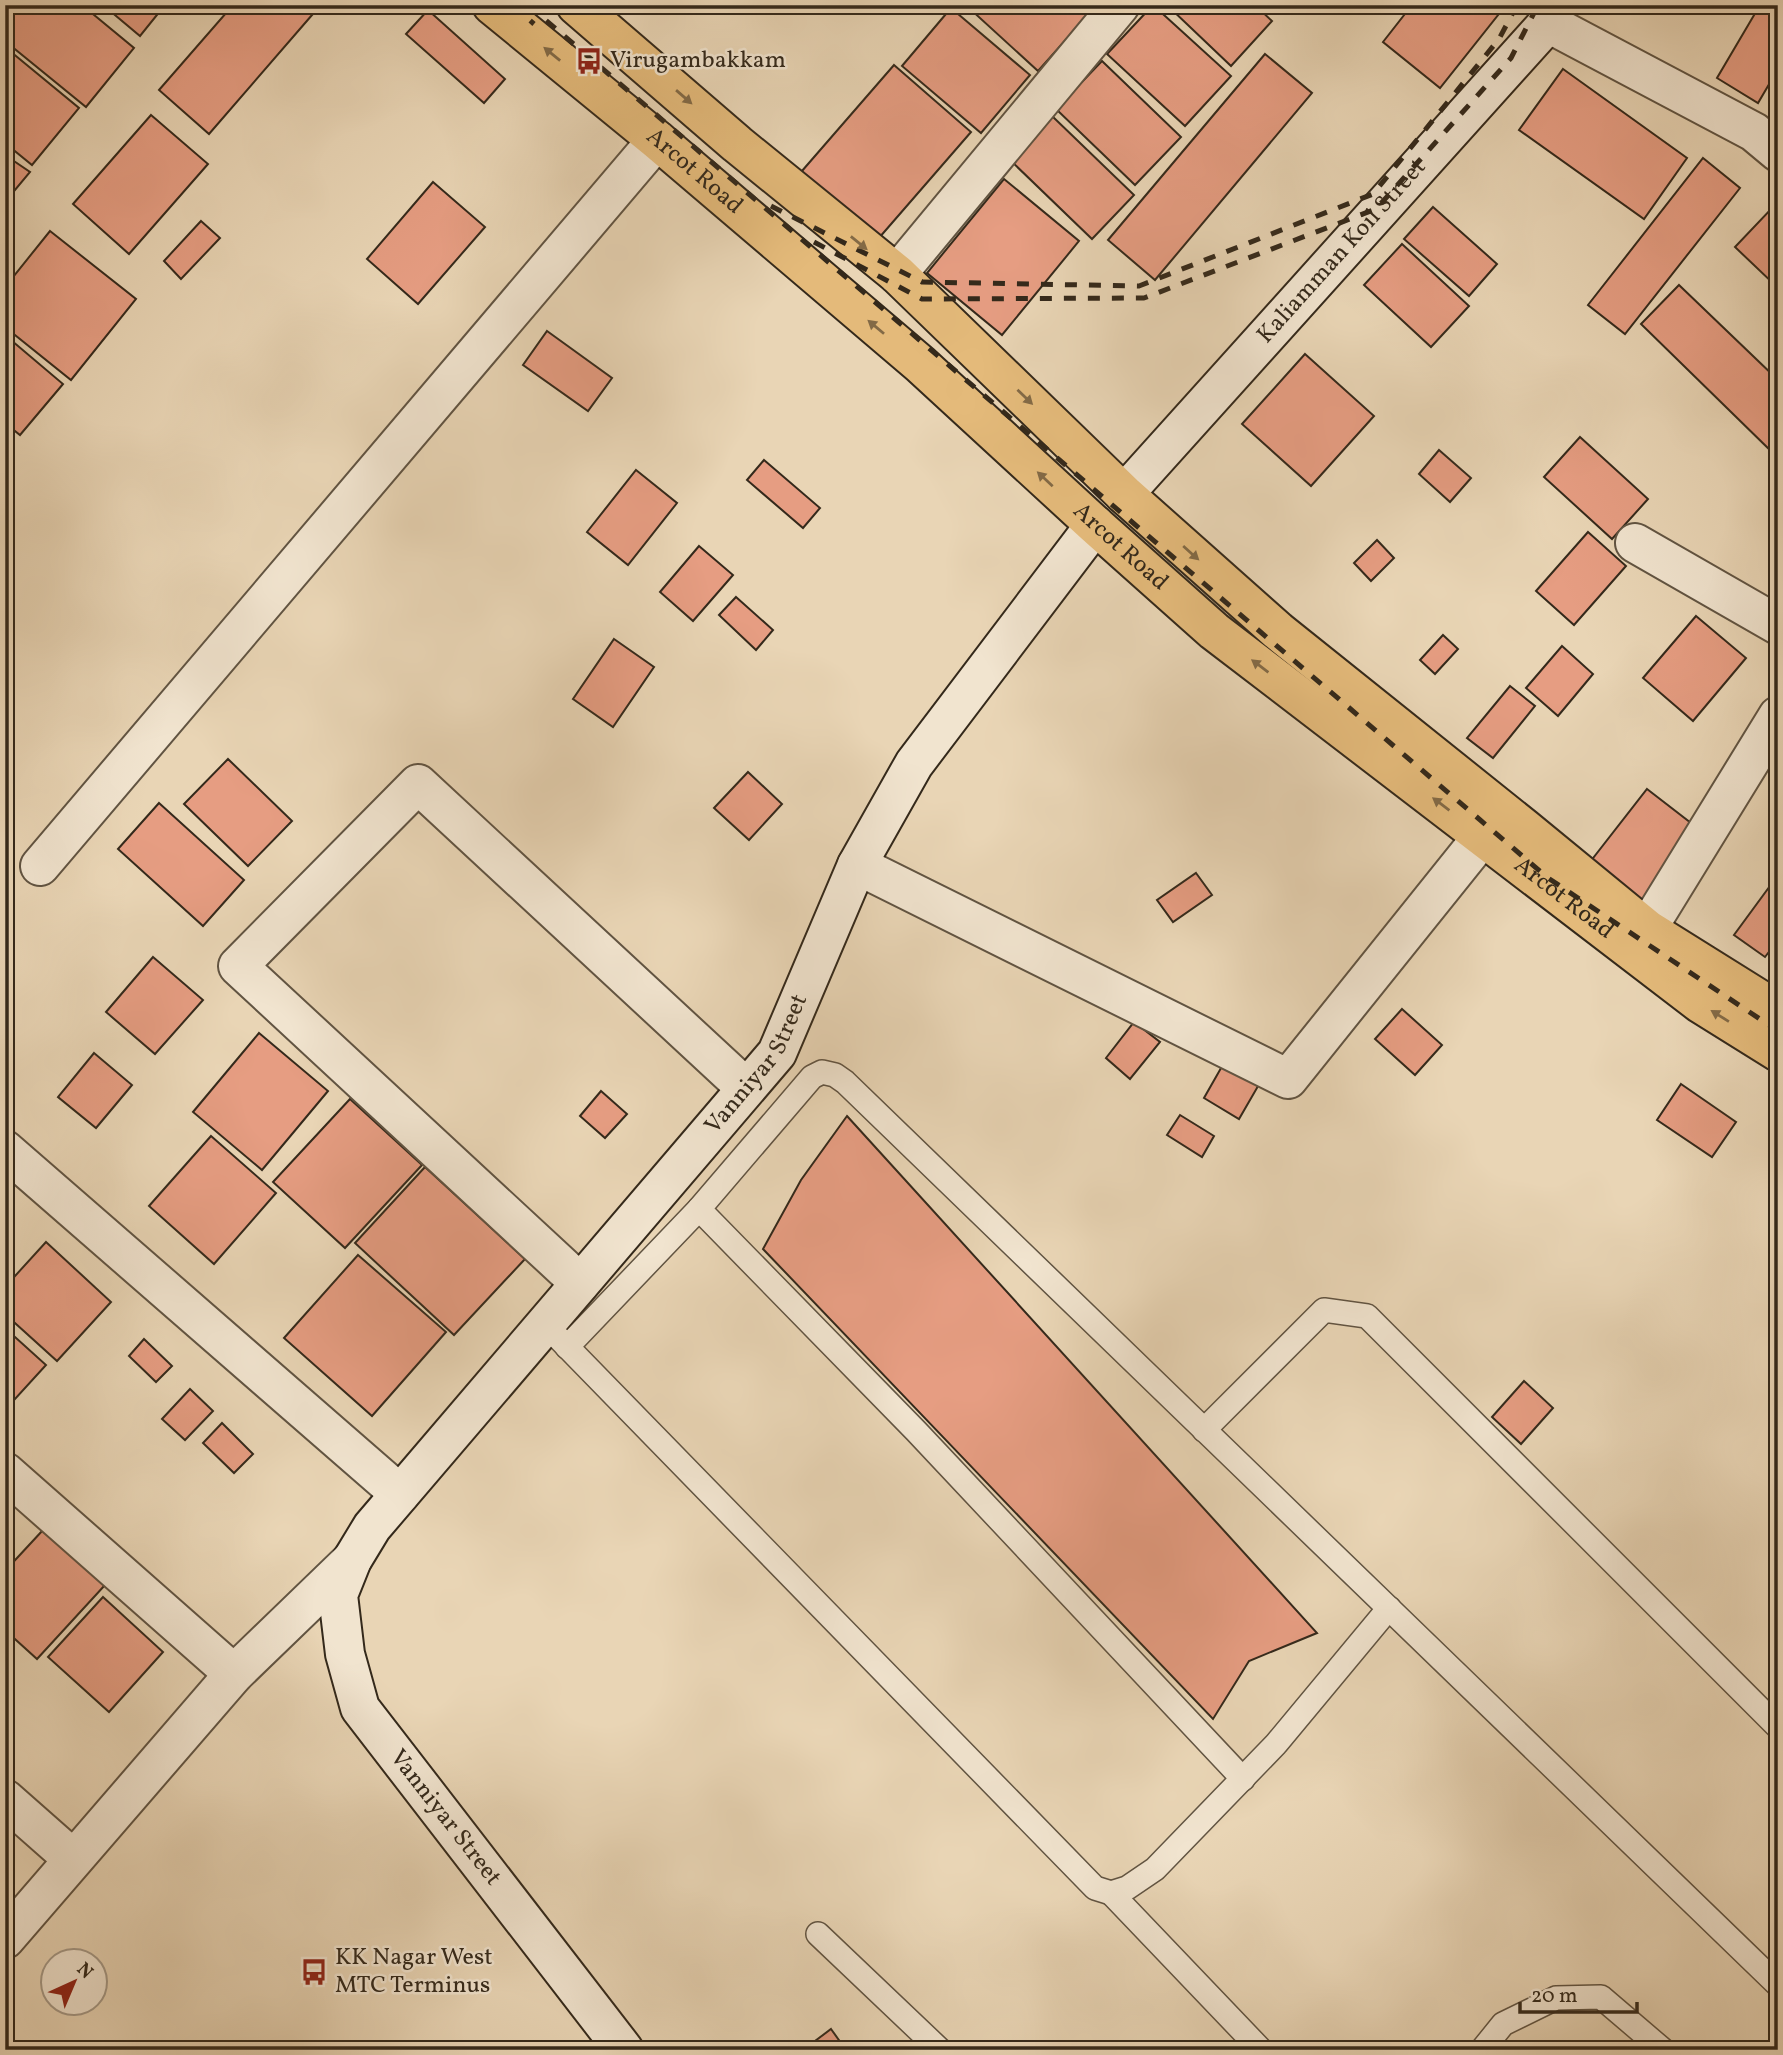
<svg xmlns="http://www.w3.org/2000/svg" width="1783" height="2055" font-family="Vollkorn,serif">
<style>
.building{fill:#e69d82;stroke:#34291b;stroke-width:2}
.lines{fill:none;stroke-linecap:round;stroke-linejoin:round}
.lane-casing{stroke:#615442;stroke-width:26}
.street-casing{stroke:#615442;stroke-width:42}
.secondary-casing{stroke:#34291b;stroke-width:42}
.primary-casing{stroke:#34291b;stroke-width:42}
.lane{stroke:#f1e4cf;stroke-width:23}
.street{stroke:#f1e4cf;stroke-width:38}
.secondary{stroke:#f1e4cf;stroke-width:38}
.primary{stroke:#e4ba7a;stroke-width:38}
.rail{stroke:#34291b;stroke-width:5;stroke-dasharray:12 12;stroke-linecap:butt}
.oneway{fill:#836a46}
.labels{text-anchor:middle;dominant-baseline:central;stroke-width:5;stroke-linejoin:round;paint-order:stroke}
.poi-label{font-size:24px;fill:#34291b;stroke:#f1e4cf;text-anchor:start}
.street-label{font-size:24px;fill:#34291b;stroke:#f1e4cf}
</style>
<rect width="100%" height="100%" fill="#e9d5b5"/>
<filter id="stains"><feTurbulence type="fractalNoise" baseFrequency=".00286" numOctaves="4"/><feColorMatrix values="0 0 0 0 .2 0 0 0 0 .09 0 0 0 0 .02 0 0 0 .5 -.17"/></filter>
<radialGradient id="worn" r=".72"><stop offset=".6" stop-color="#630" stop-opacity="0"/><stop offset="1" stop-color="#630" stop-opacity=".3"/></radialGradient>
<g class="building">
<path d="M5,5H82L134,48L86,107L5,41Z"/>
<path d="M103,5H165L140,36Z"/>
<path d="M233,5H300L312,15L209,134L159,90Z"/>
<path d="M972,5H1097L1038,71L969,8Z"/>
<path d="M1153,5L1231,76L1185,126L1107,54Z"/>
<path d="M1171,5H1255L1272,21L1231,66L1169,7Z"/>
<path d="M1412,5H1506L1440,88L1383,42Z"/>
<path d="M1760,5H1778V69L1758,103L1717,78Z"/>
<path d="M951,8L1030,75L981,133L902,66Z"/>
<path d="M428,10L505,79L484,103L406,34Z"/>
<path d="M5,47L79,108L32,165L5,143Z"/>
<path d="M1265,54L1312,93L1155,280L1108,240Z"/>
<path d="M1102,61L1181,137L1135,185L1056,109Z"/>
<path d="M894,65L971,132L872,246L795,179Z"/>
<path d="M1563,69L1687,158L1644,219L1519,130Z"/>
<path d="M151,115L208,164L129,254L73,204Z"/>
<path d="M1051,115L1134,195L1092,239L1009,159Z"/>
<path d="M5,155L30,172L5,202Z"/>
<path d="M1703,158L1740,188L1625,334L1588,305Z"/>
<path d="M1004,179L1079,241L1002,335L927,273Z"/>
<path d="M433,182L485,227L418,304L367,259Z"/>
<path d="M1433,207L1497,264L1469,296L1404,239Z"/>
<path d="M1772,208L1778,213V288L1735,247Z"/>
<path d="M201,221L220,238L181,279L164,261Z"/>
<path d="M50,231L136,299L71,380L5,327V287Z"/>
<path d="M1402,244L1469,306L1431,347L1364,285Z"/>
<path d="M1679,285L1778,380V448L1773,453L1641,324Z"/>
<path d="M547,331L612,378L588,411L523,365Z"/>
<path d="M5,335L63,384L20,435L5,423Z"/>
<path d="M1305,354L1374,416L1311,486L1242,424Z"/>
<path d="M1580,437L1648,499L1612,539L1544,477Z"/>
<path d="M1439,450L1471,478L1450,502L1419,474Z"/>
<path d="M764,460L820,508L803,528L747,480Z"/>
<path d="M636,470L677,503L628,565L587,532Z"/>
<path d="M1588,532L1626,566L1574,625L1536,591Z"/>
<path d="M1377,540L1394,558L1371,581L1354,563Z"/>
<path d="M699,546L733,575L693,621L660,592Z"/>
<path d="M736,597L773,630L756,650L719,615Z"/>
<path d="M1696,616L1746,658L1693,721L1643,678Z"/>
<path d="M1443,635L1458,649L1435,674L1420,660Z"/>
<path d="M614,639L654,667L613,727L573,699Z"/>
<path d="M1562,646L1593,674L1558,716L1526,688Z"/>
<path d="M1510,686L1535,706L1493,758L1467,738Z"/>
<path d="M228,759L292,821L248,866L184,804Z"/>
<path d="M748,772L782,804L749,840L714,808Z"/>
<path d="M1647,789L1700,830L1637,913L1583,871Z"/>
<path d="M159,803L244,880L203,926L118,849Z"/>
<path d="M1196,873L1212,895L1173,922L1157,900Z"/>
<path d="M1778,875V940L1765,957L1734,935Z"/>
<path d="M153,957L203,1000L155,1054L106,1012Z"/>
<path d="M1402,1009L1442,1045L1415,1075L1375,1039Z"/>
<path d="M1134,1022L1160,1042L1130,1079L1106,1058Z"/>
<path d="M259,1033L328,1091L262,1170L193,1112Z"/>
<path d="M94,1053L132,1085L96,1128L58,1097Z"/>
<path d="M1225,1061L1261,1081L1239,1119L1204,1098Z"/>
<path d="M1681,1084L1736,1122L1712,1157L1657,1120Z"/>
<path d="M601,1091L627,1114L605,1138L580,1116Z"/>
<path d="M350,1099L422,1165L345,1248L273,1182Z"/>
<path d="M1180,1115L1214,1136L1202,1157L1167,1135Z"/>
<path d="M847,1116L1317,1633L1249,1661L1213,1719L763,1249L801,1180Z"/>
<path d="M211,1136L276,1193L214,1264L149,1206Z"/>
<path d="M425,1167L525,1259L454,1335L355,1243Z"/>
<path d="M46,1242L111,1302L57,1361L5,1314V1287Z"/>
<path d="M358,1255L446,1332L372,1416L284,1338Z"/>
<path d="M5,1328L46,1365L5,1410Z"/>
<path d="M144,1339L172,1366L156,1382L129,1356Z"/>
<path d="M1524,1381L1553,1408L1521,1444L1492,1417Z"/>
<path d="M190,1389L213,1411L185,1440L162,1419Z"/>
<path d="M222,1423L253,1454L234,1473L203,1443Z"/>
<path d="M43,1530L105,1585L37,1659L5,1630V1571Z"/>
<path d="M103,1597L163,1652L109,1712L48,1657Z"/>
<path d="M831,2029L846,2050H803Z"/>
</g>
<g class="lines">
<defs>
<g id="lane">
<path d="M545,1324L1095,1888L1111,1893L1127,1888L1155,1869L1276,1744L1389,1608"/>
<path d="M567,1347L699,1209"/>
<path d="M1204,1430L1324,1310L1367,1316L1778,1727"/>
<path d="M1243,1779L916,1431L699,1209L812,1077L822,1072L835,1075L845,1082L1778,1985"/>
<path d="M1111,1893L1261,2050"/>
<path d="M818,1934L940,2050"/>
<path d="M1482,2050L1503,2024L1556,1998L1601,1997L1663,2050"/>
</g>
<g id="street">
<path d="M1548,23L1754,132L1778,152"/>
<path d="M897,274L1120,5"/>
<path d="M1635,543L1778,625"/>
<path d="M857,865L1288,1079L1483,836"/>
<path d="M40,866L657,140"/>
<path d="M1647,929L1778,716"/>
<path d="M5,1150L400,1494"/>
<path d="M580,1283L238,966L418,784L746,1088"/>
<path d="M5,1472L234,1674"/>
<path d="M5,1799L73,1859"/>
<path d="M5,1939L234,1674L352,1560"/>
</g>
<g id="secondary">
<path id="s1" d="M1124,494L1548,23L1553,5"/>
<path id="s2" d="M624,2050L360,1708L345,1654L338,1595L352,1560L372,1527L777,1053L857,865L914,764L1095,525"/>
</g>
<g id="primary">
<path id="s3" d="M492,5L657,140L920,364L1095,525L1214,631L1701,1004L1778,1052"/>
<path d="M576,5L737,144L897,274L1124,494L1278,631L1524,828L1647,929L1778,1011"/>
</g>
</defs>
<use href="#lane" class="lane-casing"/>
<use href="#street" class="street-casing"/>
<use href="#secondary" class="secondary-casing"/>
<use href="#primary" class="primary-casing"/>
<use href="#lane" class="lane"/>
<use href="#street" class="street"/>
<use href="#secondary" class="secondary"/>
<use href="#primary" class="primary"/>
<g class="rail">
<path d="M512,5L534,24"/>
<path d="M528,5L1548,878L1778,1031"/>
<path d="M771,206L922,282L1139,286L1373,194L1499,39L1517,5"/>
<path d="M814,242L922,299L1144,298L1376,209L1511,58L1538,5"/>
</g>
</g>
<defs><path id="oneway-solid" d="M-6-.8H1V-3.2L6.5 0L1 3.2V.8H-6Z" transform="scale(1.75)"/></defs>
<g class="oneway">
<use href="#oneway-solid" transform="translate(552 54) rotate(-141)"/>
<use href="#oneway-solid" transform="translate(684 97) rotate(41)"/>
<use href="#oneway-solid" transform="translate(859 243) rotate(39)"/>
<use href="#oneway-solid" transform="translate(876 327) rotate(-140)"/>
<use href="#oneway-solid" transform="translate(1025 397) rotate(44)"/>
<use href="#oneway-solid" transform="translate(1045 479) rotate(-137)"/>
<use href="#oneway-solid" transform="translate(1191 553) rotate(42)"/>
<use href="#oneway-solid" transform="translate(1260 666) rotate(-143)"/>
<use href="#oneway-solid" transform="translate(1441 804) rotate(-143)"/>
<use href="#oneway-solid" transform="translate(1720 1016) rotate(-148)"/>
</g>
<defs>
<symbol id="bus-bare" viewBox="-9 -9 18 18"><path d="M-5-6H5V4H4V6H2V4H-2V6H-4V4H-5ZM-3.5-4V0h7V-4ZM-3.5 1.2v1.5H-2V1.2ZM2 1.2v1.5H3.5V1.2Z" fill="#8f2418" stroke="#f1e4cf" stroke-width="2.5" paint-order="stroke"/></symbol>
</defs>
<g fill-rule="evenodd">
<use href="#bus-bare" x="570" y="42" width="38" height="38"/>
<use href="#bus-bare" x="295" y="1953" width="38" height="38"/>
</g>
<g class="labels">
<g class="poi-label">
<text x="610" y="61">Virugambakkam</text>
<text x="335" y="1958">KK Nagar West<tspan x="335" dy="28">MTC Terminus</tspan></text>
</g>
<g class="street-label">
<text stroke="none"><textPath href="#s3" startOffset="262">Arcot Road</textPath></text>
<text stroke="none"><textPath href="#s1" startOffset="326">Kaliamman Koil Street</textPath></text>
<text stroke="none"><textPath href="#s3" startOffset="830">Arcot Road</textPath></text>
<text stroke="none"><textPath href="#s3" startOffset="1396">Arcot Road</textPath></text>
<text stroke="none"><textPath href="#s2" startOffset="1227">Vanniyar Street</textPath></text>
<text transform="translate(445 1818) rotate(52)">Vanniyar Street</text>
</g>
</g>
<rect width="1783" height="2055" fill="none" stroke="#e9d5b5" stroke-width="28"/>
<rect x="7" y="7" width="1769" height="2041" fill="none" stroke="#34291b" stroke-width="3.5"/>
<rect x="14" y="14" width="1755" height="2027" fill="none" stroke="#34291b" stroke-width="2"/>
<g transform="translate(74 1982) rotate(44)"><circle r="33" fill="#f1e4cf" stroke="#a59987" stroke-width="2"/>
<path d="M0-5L12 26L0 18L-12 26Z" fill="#8f2418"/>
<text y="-10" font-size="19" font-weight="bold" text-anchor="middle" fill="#34291b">N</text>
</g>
<path d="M1520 2002v10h117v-10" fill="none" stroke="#34291b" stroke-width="3.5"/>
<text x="1531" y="2002" font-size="21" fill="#34291b" stroke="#f1e4cf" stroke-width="5" paint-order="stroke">20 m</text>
<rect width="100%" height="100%" filter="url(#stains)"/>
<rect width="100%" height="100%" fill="url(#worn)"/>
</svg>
